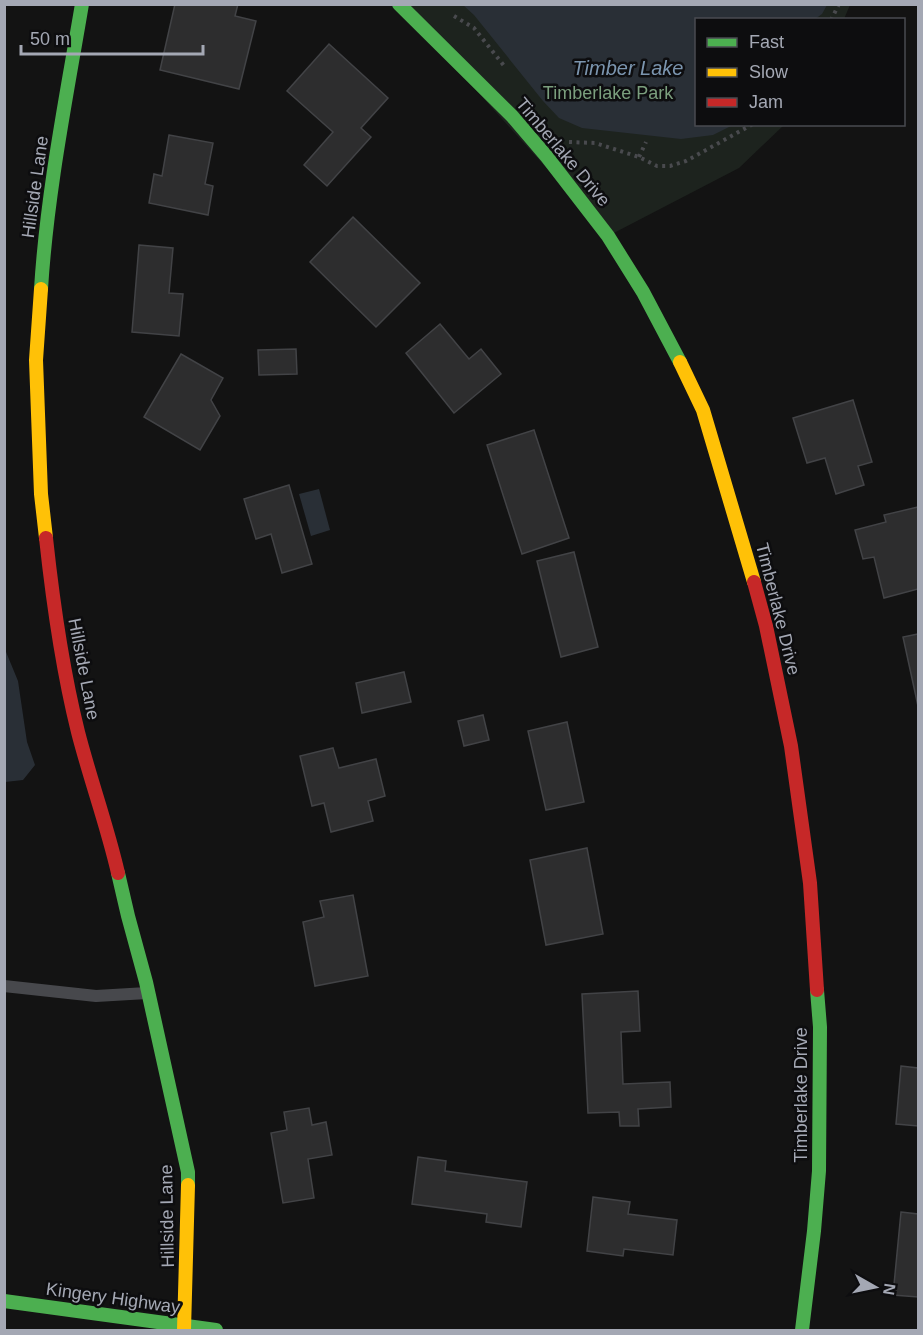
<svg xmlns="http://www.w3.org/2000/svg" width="923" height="1335" font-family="Helvetica,sans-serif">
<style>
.green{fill:#1d231e}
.water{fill:#292f36}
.building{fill:#2d2d2e;stroke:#424346;stroke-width:1.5}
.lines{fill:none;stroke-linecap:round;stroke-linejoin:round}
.path{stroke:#494a4e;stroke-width:4;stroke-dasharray:3 4.5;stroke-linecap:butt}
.lane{stroke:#47484c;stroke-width:12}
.fast{stroke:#4caf50;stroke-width:14}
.slow{stroke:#ffc107;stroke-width:14}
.jam{stroke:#c62828;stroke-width:14}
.labels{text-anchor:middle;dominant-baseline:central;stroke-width:5;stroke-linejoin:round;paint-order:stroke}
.park-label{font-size:18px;fill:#7b9f7e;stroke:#0d0d0f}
.street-label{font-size:18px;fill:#a4a8b4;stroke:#0d0d0f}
.water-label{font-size:20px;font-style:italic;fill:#7b95af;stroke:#0d0d0f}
</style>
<rect width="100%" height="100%" fill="#131313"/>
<path class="green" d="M399,5H850L844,19L696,20V124L784,125L739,168L608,236Z"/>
<g class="water">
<path d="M463,5H827L822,14L815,19L696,20V124L733,125L713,135L681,139L582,128L559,118L543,101L474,15Z"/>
<path d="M319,489L330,530L311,536L299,494Z"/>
<path d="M4,647L18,681L27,742L35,765L23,780L5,782Z"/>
</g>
<g class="building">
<path d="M175,4H238L235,16L256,21L239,89L160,70Z"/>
<path d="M329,44L388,98L361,128L371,137L327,186L304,165L333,132L287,91Z"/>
<path d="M169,135L213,143L205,184L213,186L208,215L149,203L154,174L162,176Z"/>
<path d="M353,217L420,283L376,327L310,262Z"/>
<path d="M139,245L173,248L169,293L183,294L179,336L132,332Z"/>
<path d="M440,324L469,359L481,349L501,374L454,413L406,353Z"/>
<path d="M296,349L297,374L259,375L258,350Z"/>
<path d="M181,354L223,378L211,400L220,416L200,450L144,417Z"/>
<path d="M853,400L872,462L858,466L864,485L836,494L825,458L807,463L793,418Z"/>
<path d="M534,430L569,538L522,554L487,445Z"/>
<path d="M289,485L312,564L282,573L271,534L256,539L244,499Z"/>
<path d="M918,507V589L884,598L874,557L863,559L855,530L886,522L884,515Z"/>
<path d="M574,552L598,647L561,657L537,561Z"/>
<path d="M918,634V706L903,637Z"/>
<path d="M404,672L411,702L362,713L356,683Z"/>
<path d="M483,715L489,740L464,746L458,721Z"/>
<path d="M567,722L584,802L546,810L528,731Z"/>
<path d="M333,748L339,768L376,759L385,796L368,801L373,821L331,832L324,803L312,806L300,756Z"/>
<path d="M587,848L603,934L546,945L530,860Z"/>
<path d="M353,895L368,976L315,986L303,922L324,917L320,901Z"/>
<path d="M638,991L640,1031L621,1032L623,1084L670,1082L671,1107L638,1109L639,1126H620L619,1112L588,1113L582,994Z"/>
<path d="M901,1066L918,1068V1126L896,1124Z"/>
<path d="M309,1108L312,1125L326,1122L332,1155L308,1159L314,1198L283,1203L271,1133L287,1130L284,1112Z"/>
<path d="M418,1157L446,1161L445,1171L527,1182L521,1227L486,1222L487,1214L412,1204Z"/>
<path d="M593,1197L630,1202L628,1214L677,1220L673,1255L624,1249L623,1256L587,1251Z"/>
<path d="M901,1212L918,1214V1297L893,1295Z"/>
</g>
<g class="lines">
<g class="path">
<path d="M454,16L474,28L505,67"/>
<path d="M831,20L839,4"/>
<path d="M569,142L595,143L639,157L657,166H670L686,161L753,124"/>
<path d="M639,157L646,142"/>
</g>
<path class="lane" d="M4,986L96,996L147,993"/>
<g class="fast">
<path d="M399,4L512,116L547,157L608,236L643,292L680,362"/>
<path d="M41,289C47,193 66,99 82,4"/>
<path d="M118,873L128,916L146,982L188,1172V1185"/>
<path d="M4,1301L216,1330"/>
<path d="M802,1330L814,1231L819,1171L820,1027L817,990"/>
</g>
<g class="slow">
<path d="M41,289L36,360L41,494L46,538"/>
<path d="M680,362L703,410L754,582"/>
<path d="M184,1330L188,1185"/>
</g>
<g class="jam">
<path d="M46,538C53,603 62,668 78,732C90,779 107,825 118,873"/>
<path d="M754,582L766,626L791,746L810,883L817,990"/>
</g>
</g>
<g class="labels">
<g class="park-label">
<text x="608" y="93">Timberlake Park</text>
</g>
<g class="street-label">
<text transform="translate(563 152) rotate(50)">Timberlake Drive</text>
<text transform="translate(35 187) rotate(-82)">Hillside Lane</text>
<text transform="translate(778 609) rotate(76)">Timberlake Drive</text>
<text transform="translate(84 669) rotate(79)">Hillside Lane</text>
<text transform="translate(801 1095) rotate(-90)">Timberlake Drive</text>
<text transform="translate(167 1216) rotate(-91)">Hillside Lane</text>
<text transform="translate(113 1298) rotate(8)">Kingery Highway</text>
</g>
<g class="water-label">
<text x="628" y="68">Timber Lake</text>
</g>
</g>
<rect width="923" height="1335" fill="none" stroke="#a4a8b4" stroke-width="12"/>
<rect x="695" y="18" width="210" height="108" fill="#0d0d0f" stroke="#494b51" stroke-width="1.5"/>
<rect x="707" y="38" width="30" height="9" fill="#4caf50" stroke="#494b51" stroke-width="1.5"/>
<text x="749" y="48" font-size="18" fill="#a4a8b4">Fast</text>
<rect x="707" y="68" width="30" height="9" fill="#ffc107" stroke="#494b51" stroke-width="1.5"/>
<text x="749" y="78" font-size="18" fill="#a4a8b4">Slow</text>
<rect x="707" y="98" width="30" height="9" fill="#c62828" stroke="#494b51" stroke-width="1.5"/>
<text x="749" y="108" font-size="18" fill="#a4a8b4">Jam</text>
<g transform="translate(875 1287) rotate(99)" stroke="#0d0d0f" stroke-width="4.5" paint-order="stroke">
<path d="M0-4.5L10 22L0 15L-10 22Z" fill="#a4a8b4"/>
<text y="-9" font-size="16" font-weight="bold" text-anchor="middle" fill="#a4a8b4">N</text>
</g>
<path d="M21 45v9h182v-9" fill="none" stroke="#a4a8b4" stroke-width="3"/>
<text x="30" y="45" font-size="18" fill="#a4a8b4" stroke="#0d0d0f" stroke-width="4.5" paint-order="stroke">50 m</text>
</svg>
